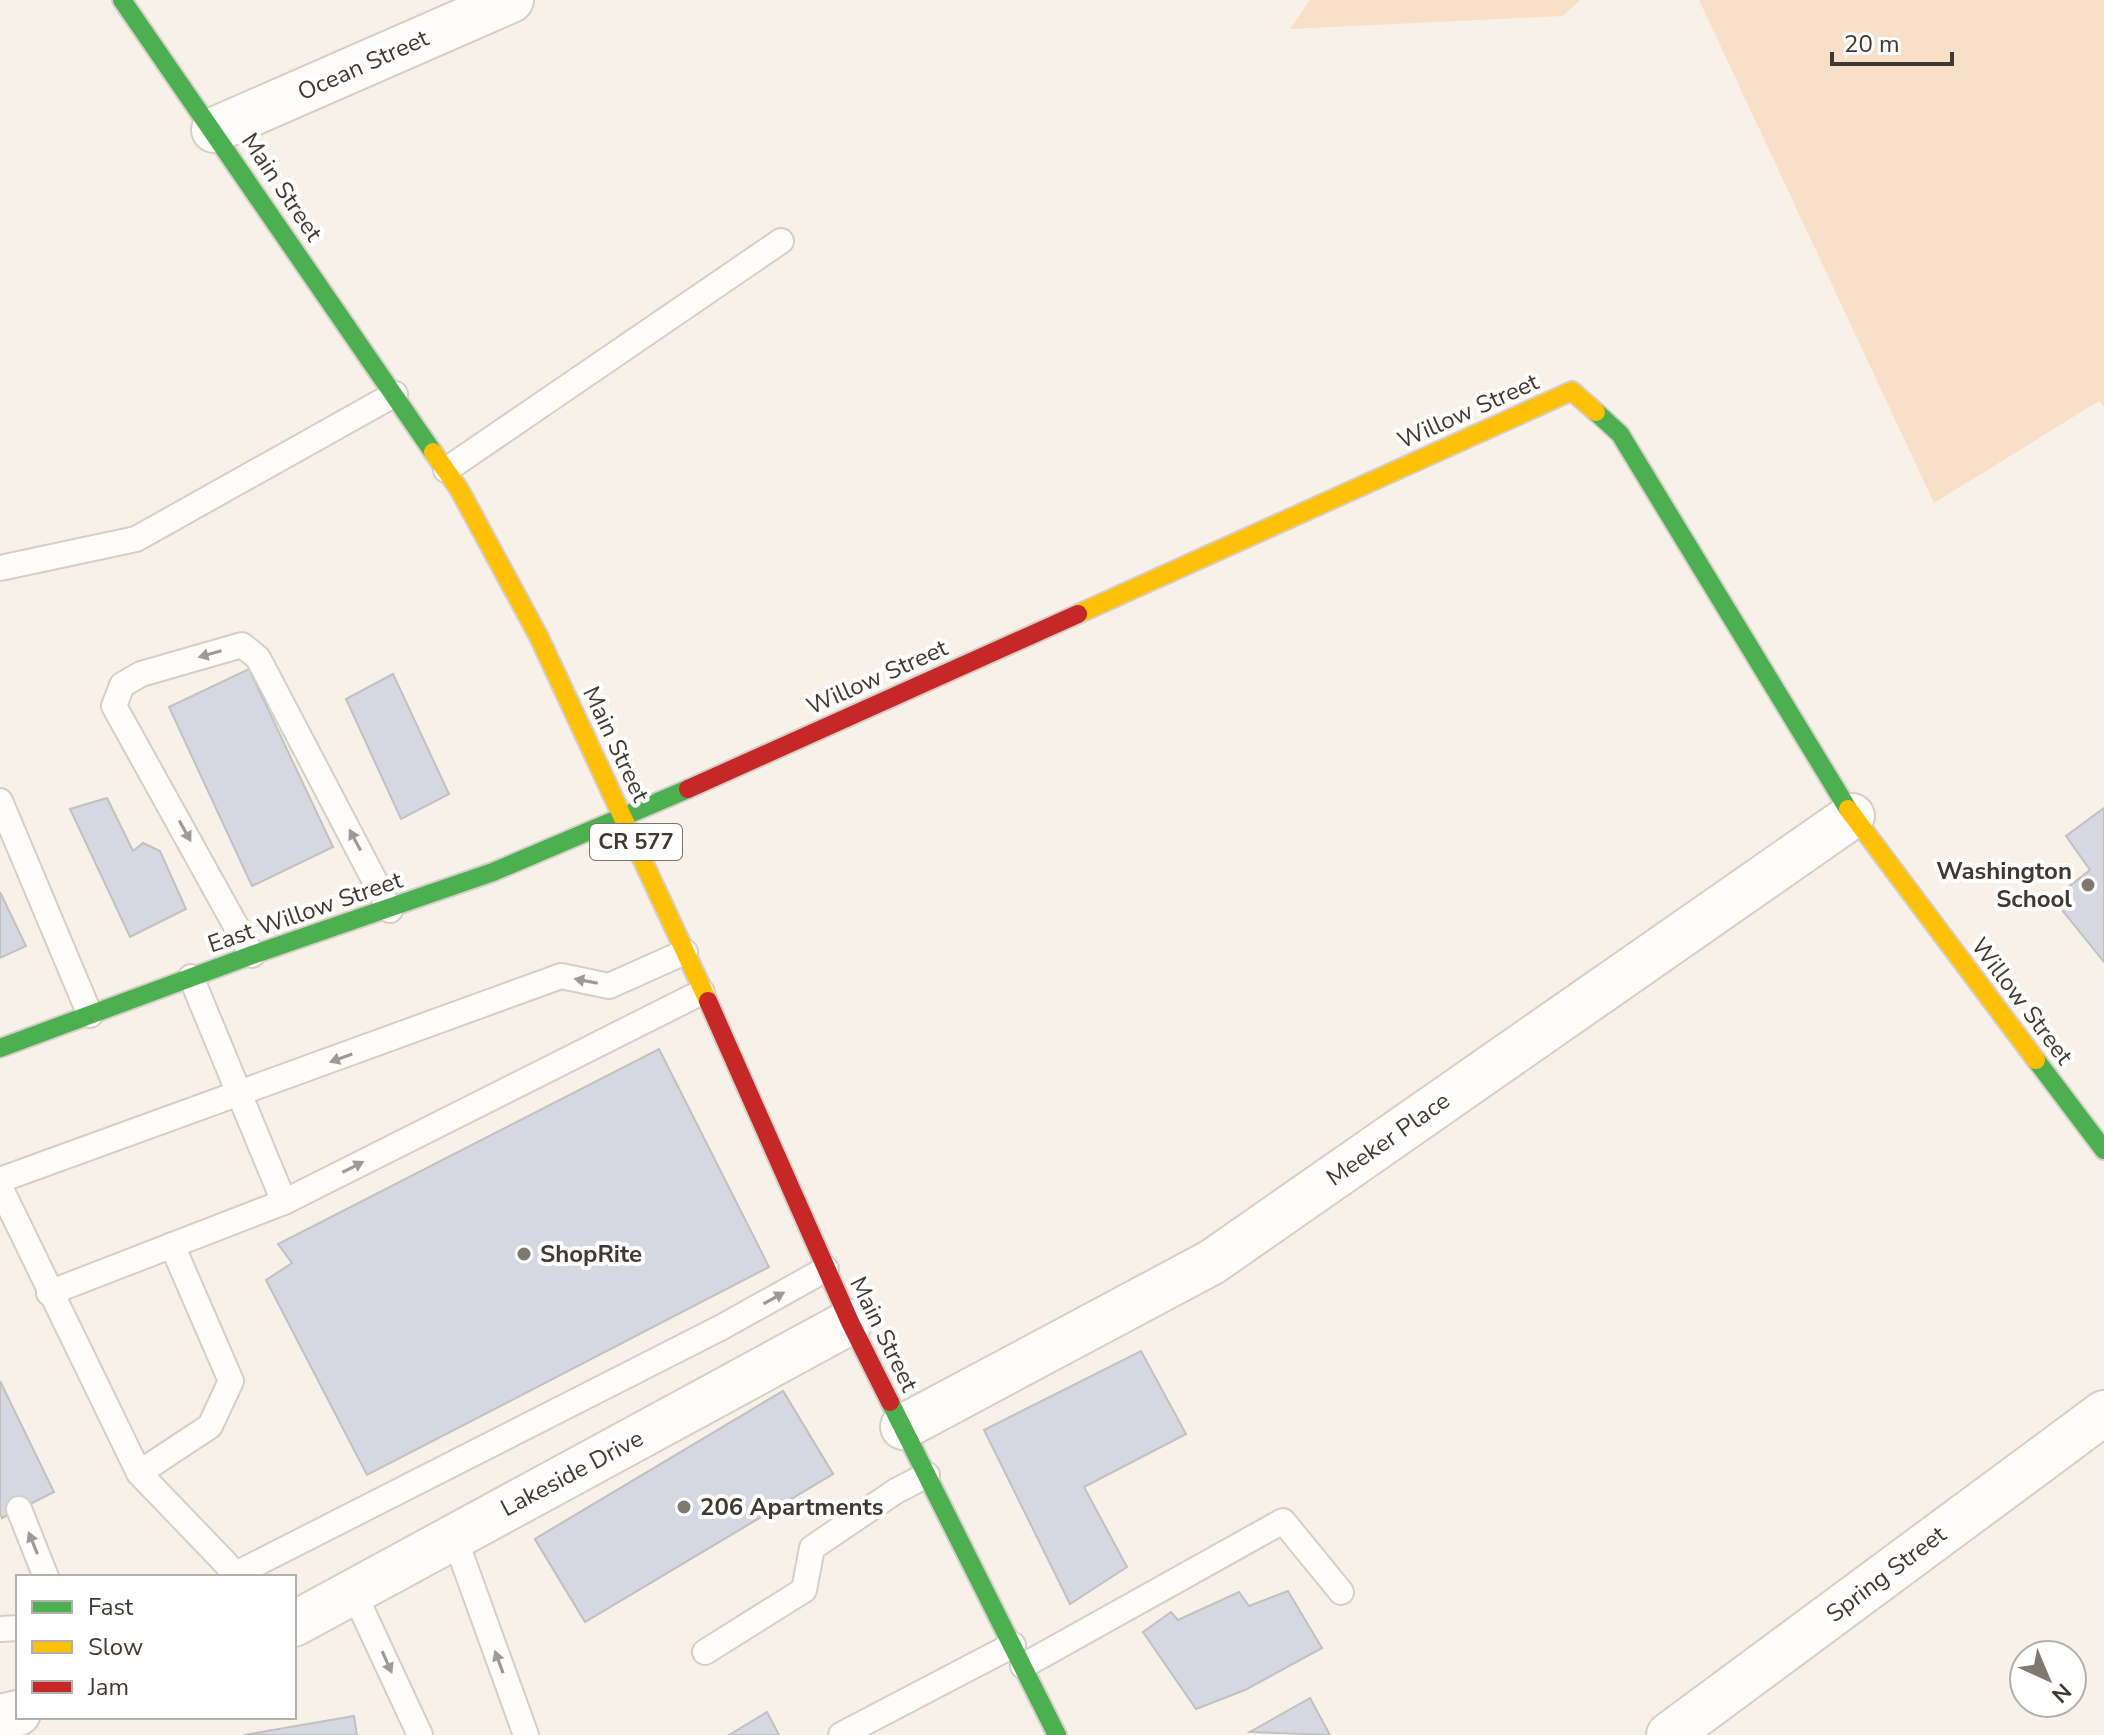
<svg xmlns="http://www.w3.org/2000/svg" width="2104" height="1735" font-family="'Nunito Sans',sans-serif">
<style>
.green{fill:#f7e0c7}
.building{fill:#d6d8e1;stroke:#c2c0c0;stroke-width:2}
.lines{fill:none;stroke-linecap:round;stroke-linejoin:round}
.lane-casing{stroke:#d5cfc8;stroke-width:28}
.street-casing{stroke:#d5cfc8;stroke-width:48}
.fast-casing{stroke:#d5cfc8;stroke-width:22}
.slow-casing{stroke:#d5cfc8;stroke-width:22}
.jam-casing{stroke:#d5cfc8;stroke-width:22}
.lane{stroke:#fefdfc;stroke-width:24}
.street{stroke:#fefdfc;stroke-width:44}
.fast{stroke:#4caf50;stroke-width:18}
.slow{stroke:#ffc107;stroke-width:18}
.jam{stroke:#c62828;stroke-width:18}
.oneway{fill:#9e9b97}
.poi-dot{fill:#807972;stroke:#fff;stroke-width:3}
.labels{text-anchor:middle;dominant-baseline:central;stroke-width:8;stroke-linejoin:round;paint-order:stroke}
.shield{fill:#fff;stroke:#797470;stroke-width:2}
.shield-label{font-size:22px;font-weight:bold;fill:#3f3932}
.street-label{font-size:24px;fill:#3f3932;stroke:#fff}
.poi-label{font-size:24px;font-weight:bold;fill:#3f3932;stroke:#fff;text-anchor:start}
</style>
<rect width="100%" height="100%" fill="#f8f1e9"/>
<g class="green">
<path d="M1310,0H1580L1563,16L1290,29Z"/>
<path d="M1699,0H2104V407L2099,401L1934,503Z"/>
</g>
<g class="building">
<path d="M249,669L333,847L252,886L169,707Z"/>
<path d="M393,674L449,794L401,819L346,699Z"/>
<path d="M107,798L133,851L143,843L160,851L186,909L130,937L70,809Z"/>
<path d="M2104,808V962L2053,899L2090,870L2066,836Z"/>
<path d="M0,892L26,946L0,958Z"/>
<path d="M659,1049L769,1267L367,1475L266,1280L292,1263L278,1244Z"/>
<path d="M1141,1351L1186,1434L1084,1487L1127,1567L1070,1604L984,1430Z"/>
<path d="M0,1381L54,1492L2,1518L0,1513Z"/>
<path d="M783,1391L833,1474L585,1622L535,1539Z"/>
<path d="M783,1391L833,1474L585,1622L535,1539Z"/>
<path d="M1288,1591L1322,1648L1245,1690L1196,1709L1143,1632L1171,1612L1178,1620L1239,1592L1249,1606Z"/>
<path d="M1310,1698L1330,1735L1250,1732Z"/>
<path d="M767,1712L779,1735H729Z"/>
<path d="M354,1716L357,1735H244Z"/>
</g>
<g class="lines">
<defs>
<g id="lane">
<path d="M446,470L781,241"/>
<path d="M0,568L136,539L395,394"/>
<path d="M0,801L90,1015"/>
<path d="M252,955L114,706L122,685L141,674L242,645L258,658L390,910"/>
<path d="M0,1180L561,976L609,986L685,952"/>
<path d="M0,1187L139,1473L236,1574L722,1327L826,1269"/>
<path d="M284,1202L702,992"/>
<path d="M49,1293L284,1202L191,977"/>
<path d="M139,1473L210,1426L231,1381L172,1245"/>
<path d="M19,1509L46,1577"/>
<path d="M454,1536L526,1735"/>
<path d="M353,1591L420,1735"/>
<path d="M0,1629L18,1628"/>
<path d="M705,1652L804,1590L812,1548L896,1491L927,1475"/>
<path d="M1023,1666L1283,1521L1341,1592"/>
<path d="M841,1735L1013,1645"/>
</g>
<g id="street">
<path d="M214,130L511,0"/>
<path d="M903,1427L1212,1262L1852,816"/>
<path d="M294,1624L850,1322"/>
<path d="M0,1717L18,1713"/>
<path d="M1669,1735L2104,1413"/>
</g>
<g id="fast">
<path d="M122,0L433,452"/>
<path d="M1596,412L1620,434L1848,809"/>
<path d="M0,1048L252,955L493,872L688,789"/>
<path d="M2036,1060L2104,1150"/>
<path d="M890,1402L1057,1735"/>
</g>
<g id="slow">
<path d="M433,452L459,489L539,637L708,1001"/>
<path d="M1078,614L1572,391L1596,412"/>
<path d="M1848,809L2036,1060"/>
</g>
<g id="jam">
<path d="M688,789L1078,614"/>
<path d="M708,1001L850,1322L890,1402"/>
</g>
</defs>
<use href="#lane" class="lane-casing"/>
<use href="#street" class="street-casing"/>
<use href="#fast" class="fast-casing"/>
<use href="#slow" class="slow-casing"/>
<use href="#jam" class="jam-casing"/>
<use href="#lane" class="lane"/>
<use href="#street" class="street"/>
<use href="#fast" class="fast"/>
<use href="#slow" class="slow"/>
<use href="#jam" class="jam"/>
</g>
<defs><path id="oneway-solid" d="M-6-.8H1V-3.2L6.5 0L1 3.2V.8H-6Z" transform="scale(2)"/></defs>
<g class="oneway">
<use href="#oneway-solid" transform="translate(210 654) rotate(164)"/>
<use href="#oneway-solid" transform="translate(185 831) rotate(61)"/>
<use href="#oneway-solid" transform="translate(355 840) rotate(-118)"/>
<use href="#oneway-solid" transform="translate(586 981) rotate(-169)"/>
<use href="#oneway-solid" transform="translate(341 1058) rotate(160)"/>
<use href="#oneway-solid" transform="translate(353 1167) rotate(-27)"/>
<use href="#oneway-solid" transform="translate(774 1298) rotate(-29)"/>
<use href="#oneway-solid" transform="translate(33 1543) rotate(-112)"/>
<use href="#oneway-solid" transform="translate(387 1662) rotate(66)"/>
<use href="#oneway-solid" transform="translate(499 1662) rotate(-110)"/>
</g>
<g class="poi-dot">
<circle cx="2088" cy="885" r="8"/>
<circle cx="524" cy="1254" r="8"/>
<circle cx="684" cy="1507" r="8"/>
</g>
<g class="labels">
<rect class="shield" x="590" y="824" width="92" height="36" rx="6"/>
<g class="shield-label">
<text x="636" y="842">CR 577</text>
</g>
<g class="street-label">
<text transform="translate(363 65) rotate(-24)">Ocean Street</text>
<text transform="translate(282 187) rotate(56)">Main Street</text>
<text transform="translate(1468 411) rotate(-24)">Willow Street</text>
<text transform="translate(877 677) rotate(-24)">Willow Street</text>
<text transform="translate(616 744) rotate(65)">Main Street</text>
<text transform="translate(305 912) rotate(-19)">East Willow Street</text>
<text transform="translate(2022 1001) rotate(53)">Willow Street</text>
<text transform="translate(1388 1139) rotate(-35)">Meeker Place</text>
<text transform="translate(884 1334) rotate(64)">Main Street</text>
<text transform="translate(572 1473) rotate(-28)">Lakeside Drive</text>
<text transform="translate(1886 1574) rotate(-37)">Spring Street</text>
</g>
<g class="poi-label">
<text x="2072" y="871" text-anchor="end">Washington<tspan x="2072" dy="28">School</tspan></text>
<text x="540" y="1254">ShopRite</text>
<text x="700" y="1507">206 Apartments</text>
</g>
</g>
<rect x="16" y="1575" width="280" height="144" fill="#ffffff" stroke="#b2b0ad" stroke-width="2"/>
<rect x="32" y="1601" width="40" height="12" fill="#4caf50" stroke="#b2b0ad" stroke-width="2"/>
<text x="88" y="1615" font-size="24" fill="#3f3932">Fast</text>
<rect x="32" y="1641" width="40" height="12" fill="#ffc107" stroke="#b2b0ad" stroke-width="2"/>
<text x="88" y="1655" font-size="24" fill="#3f3932">Slow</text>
<rect x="32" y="1681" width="40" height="12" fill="#c62828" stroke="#b2b0ad" stroke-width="2"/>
<text x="88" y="1695" font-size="24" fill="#3f3932">Jam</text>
<g transform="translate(2048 1679) rotate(136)"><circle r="38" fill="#ffffff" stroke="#b2b0ad" stroke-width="2"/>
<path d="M0-6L14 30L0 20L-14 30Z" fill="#807972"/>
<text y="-12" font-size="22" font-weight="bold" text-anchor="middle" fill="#3f3932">N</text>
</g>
<path d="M1832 52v12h120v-12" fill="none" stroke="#3f3932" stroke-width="4"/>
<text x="1844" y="52" font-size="24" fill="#3f3932" stroke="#ffffff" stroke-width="6" paint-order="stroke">20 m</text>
</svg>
